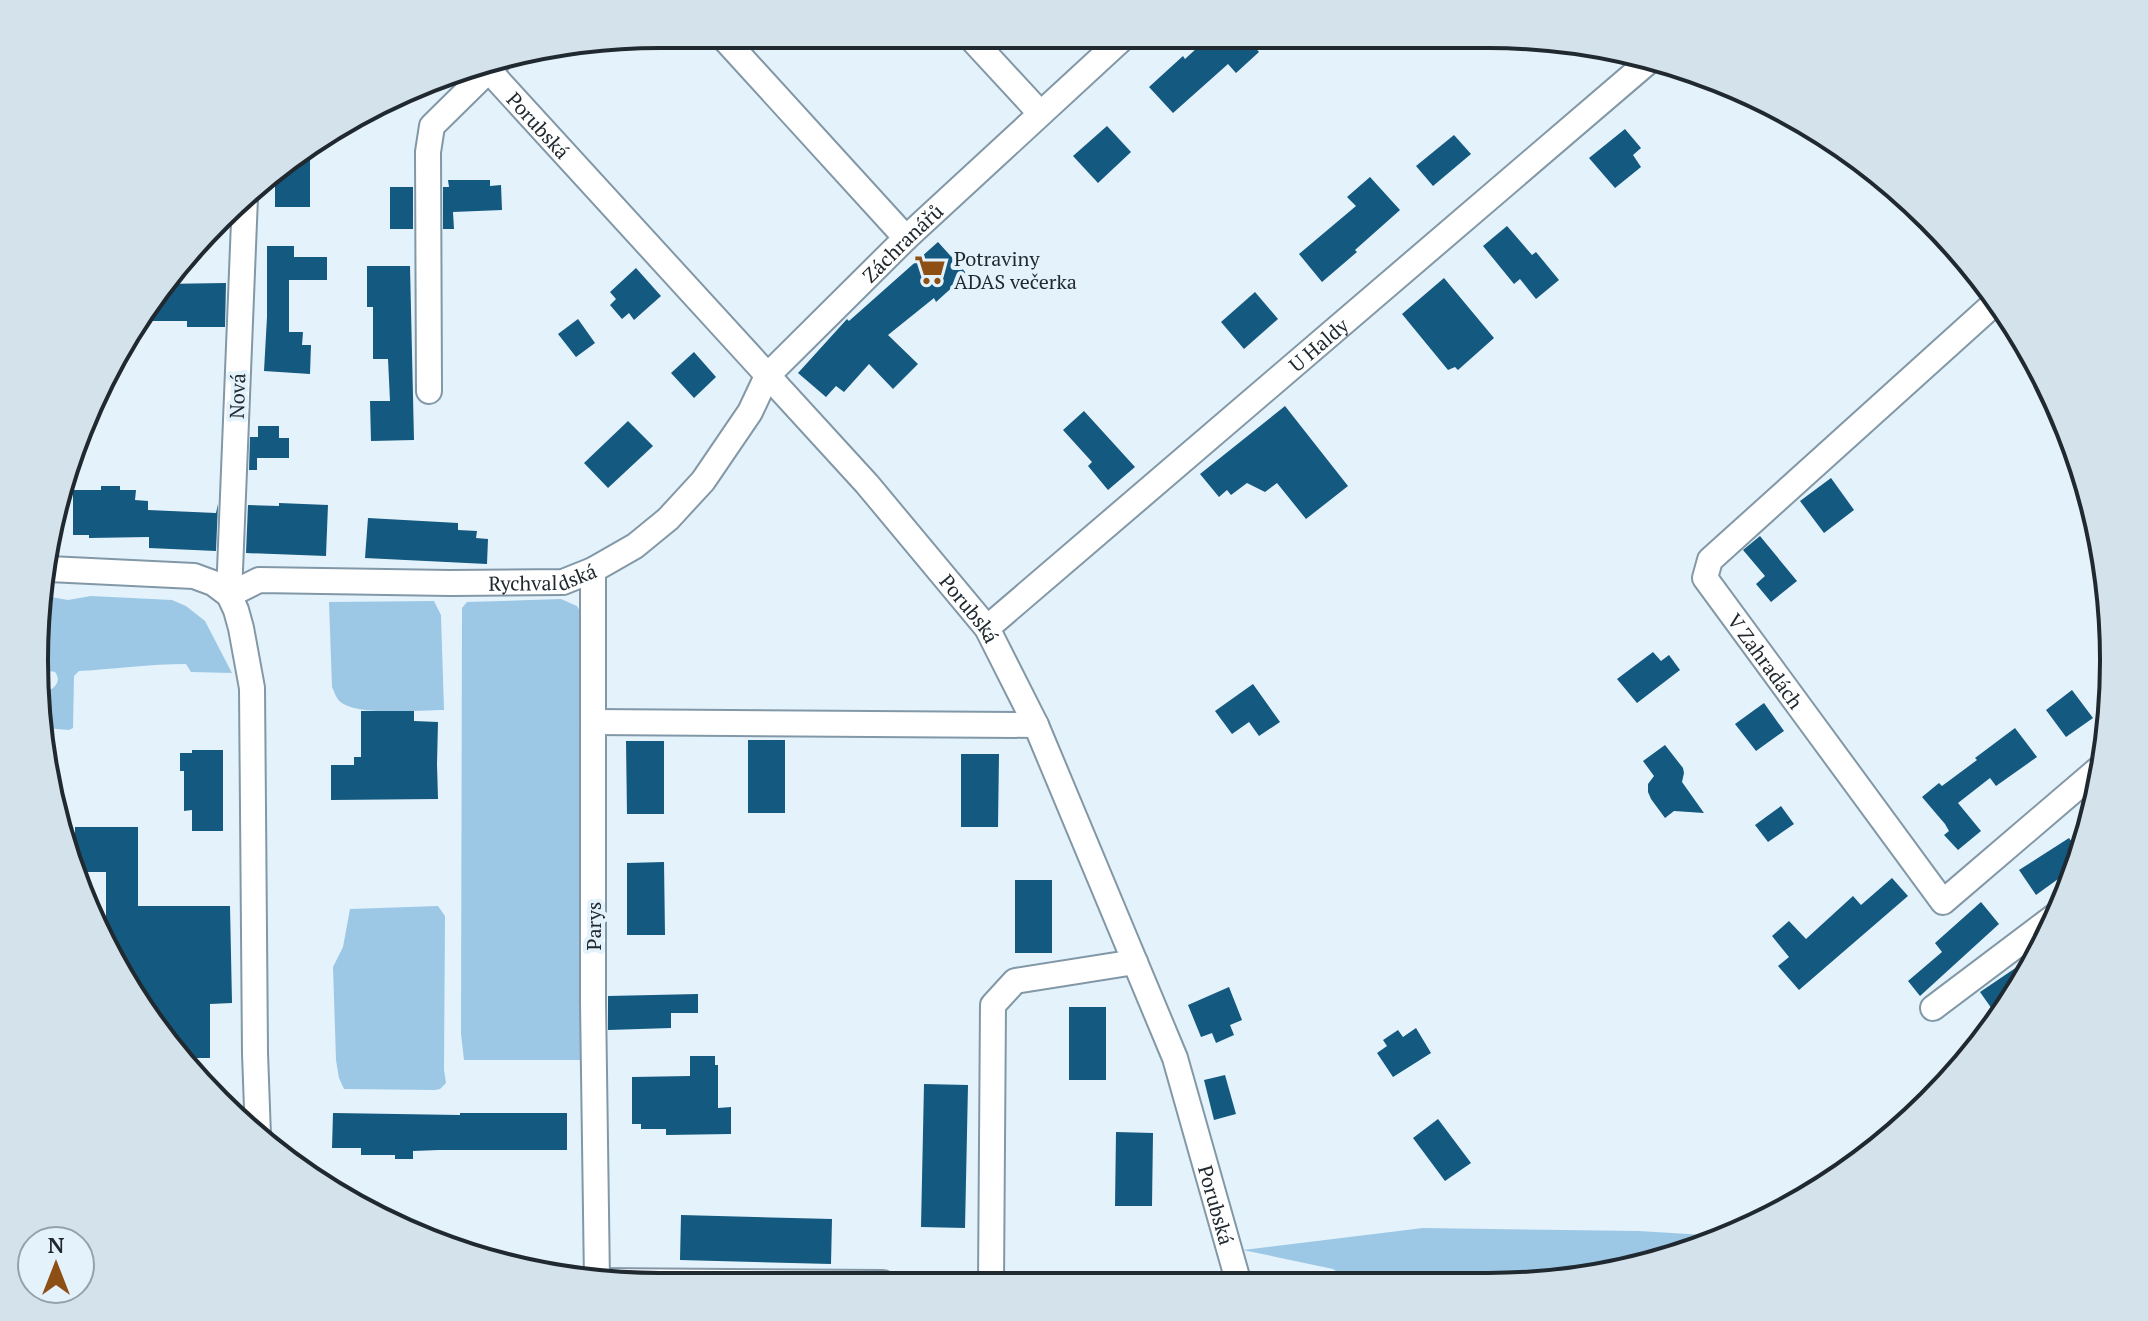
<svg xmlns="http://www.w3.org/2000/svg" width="2148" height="1321" font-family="'PT Serif',serif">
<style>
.green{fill:#9cc8e6}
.building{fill:#14597f}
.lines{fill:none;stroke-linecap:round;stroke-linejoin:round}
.minor-casing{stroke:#8298a7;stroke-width:28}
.minor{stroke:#fff;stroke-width:24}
.labels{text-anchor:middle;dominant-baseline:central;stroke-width:8;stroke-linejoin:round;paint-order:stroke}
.street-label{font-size:20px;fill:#20292f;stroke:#e4f2fc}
.poi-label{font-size:20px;fill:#20292f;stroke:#e4f2fc;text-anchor:start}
.rim{fill:none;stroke:#20292f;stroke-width:4}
</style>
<rect width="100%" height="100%" fill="#e4f2fc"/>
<g class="green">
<path d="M45,596L68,600L91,596L172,600L186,606L205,621L232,673L191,672L186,664C150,664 115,669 79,671L74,676L73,728L69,730L45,728L38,686L42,689H52C58,684 60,679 55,672L44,670L39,671L36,675L34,660Z"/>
<path d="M561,599L577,606L584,618V1020L582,1060H464L461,1034L462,608L467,602Z"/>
<path d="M434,601L441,615L444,710C420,710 361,716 342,703C336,699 335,693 332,687L329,602Z"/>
<path d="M438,906L445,916L444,1070L446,1083L440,1089L435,1090L344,1089L339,1078L336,1060L333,967L343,947L350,909Z"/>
<path d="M1423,1228L1639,1231L1721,1236L1650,1266L1529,1286L1355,1285L1333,1269L1243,1250Z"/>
</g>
<g class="building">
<path d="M1209,37H1246L1259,52L1236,73L1228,64L1173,113L1149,87L1183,56L1185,59Z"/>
<path d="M1107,126L1131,152L1098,183L1073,156Z"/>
<path d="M1625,129L1641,148L1633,155L1641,167L1615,188L1589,158Z"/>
<path d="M1454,135L1471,154L1433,186L1416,166Z"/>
<path d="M310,147V207H275V168L279,163Z"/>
<path d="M1370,177L1400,210L1355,250L1357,252L1322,282L1299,254L1356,206L1347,197Z"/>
<path d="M448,180H490V186L501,185L502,210L453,212L454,229H443V187H449Z"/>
<rect x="390" y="187" width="23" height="42"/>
<path d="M1507,226L1532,255L1536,252L1559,280L1536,299L1520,279L1514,284L1483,246Z"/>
<path d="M938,242L967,274L936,302L934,298L888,335L918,364L893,389L869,364L844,392L836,386L826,397L798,373L847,319L849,321Z"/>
<path d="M267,246H294V257H327V280H289V332H303L302,345H311L310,374L264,371L267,317Z"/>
<path d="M367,266H410L414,440L371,441L370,401H390L388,359H373V307H367Z"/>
<path d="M636,268L661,296L634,320L629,313L622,319L610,305L616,299L610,292Z"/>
<path d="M1444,278L1494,338L1458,370L1455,367L1448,370L1402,314Z"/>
<path d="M226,283L225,327H187V321H149V306L161,284Z"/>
<path d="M1255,292L1278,319L1244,349L1221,322Z"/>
<path d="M578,319L595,343L576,357L558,334Z"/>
<path d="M694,352L716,377L694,398L671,373Z"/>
<path d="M1285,406L1348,486L1306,519L1277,483L1265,492L1247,483L1231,495L1227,490L1219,497L1200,474Z"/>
<path d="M1084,411L1135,467L1108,490L1088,466L1092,462L1063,430Z"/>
<path d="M628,421L653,446L608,488L584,463Z"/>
<path d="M258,426H279V438H289V458H257V470H249L250,437H258Z"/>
<path d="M1831,478L1854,510L1824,533L1800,501Z"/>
<path d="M101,486H120V490H136L135,500L148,501V510L216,513L218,504L216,551L149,548V537L89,538V535H73V490H101Z"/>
<path d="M279,503L328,505L326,556L246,553L248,505L279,506Z"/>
<path d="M368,518L458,523V530L477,531L476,538L488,539L487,564L365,558Z"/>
<path d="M1760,536L1797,581L1771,602L1756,584L1765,576L1743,550Z"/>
<path d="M1653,652L1661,661L1669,655L1680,670L1637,703L1617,679Z"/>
<path d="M1253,684L1280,722L1259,736L1249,722L1232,734L1215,711Z"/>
<path d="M2072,690L2093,718L2066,737L2046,710Z"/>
<path d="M1764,703L1784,731L1756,751L1735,724Z"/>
<path d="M361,711H414V721L438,722L437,764L438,799L331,800V765H354V757H361Z"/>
<path d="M2015,728L2037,757L1996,786L1990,778L1958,803L1981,831L1958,850L1944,835L1949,831L1945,824L1922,797L1939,783L1942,786L1977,760L1975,758Z"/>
<rect x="748" y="740" width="37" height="73"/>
<path d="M626,741H664V814H627Z"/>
<path d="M1665,745L1683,768L1684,773L1682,782L1704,813L1674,811L1665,818L1651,799L1648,792V784L1654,776L1643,761Z"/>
<path d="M192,750H223V831H192V810L184,811V771H180V753H192Z"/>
<path d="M961,754H999L998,827H961Z"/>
<path d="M1781,806L1794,824L1768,842L1755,825Z"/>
<path d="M75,827H138V906H230L232,1003L210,1004V1058H180L163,1042V1026H155L97,918H106V872H75Z"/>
<path d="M2069,838L2081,854L2076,866L2036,895L2019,870Z"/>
<path d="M664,862L665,935H627V863Z"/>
<path d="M1892,878L1908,896L1799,990L1778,966L1789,957L1772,936L1789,921L1806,939L1853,896L1861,905Z"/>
<rect x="1015" y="880" width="37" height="73"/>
<path d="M1981,902L1999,924L1920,996L1908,981L1942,952L1935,943Z"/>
<path d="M2042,950L2021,984L1999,1019L1980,992Z"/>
<path d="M1229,987L1242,1020L1230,1025L1234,1035L1216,1043L1212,1033L1201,1037L1188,1005Z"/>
<path d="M698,994V1013H671V1028L608,1030V996Z"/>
<rect x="1069" y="1007" width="37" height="73"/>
<path d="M1416,1028L1431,1053L1393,1077L1377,1053L1387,1046L1383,1040L1398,1030L1403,1037Z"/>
<path d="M690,1056H715V1065H718V1108L731,1107V1134L666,1135V1129H641V1124H632V1077L690,1076Z"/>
<path d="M1225,1075L1236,1114L1214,1120L1204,1080Z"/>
<path d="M924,1084L968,1085L965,1228L921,1227Z"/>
<path d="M333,1113L460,1115V1113H567V1150H439L413,1151V1159H395V1155H361V1148H332Z"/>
<path d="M1438,1119L1471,1163L1445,1181L1413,1138Z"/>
<path d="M1116,1132L1153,1133L1152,1206H1115Z"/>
<path d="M681,1215L832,1219L831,1264L680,1260Z"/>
</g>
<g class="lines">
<defs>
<g id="minor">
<path d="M720,34L906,238"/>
<path d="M969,36L1040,113"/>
<path id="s1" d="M482,63L867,484L987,628L1036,725L1175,1058L1239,1284"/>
<path id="s2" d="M245,197L229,595L259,580L450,583L563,582L593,570L635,546L668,519L703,481L750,412L767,376L906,238L1124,37"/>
<path id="s3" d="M1997,301L1710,560L1705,578L1943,902L2102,766"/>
<path d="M429,391L428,152L432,126L498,61"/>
<path d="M49,569L194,576L213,583L229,595L236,610L241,628L252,688L255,1053L258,1136"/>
<path d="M593,570V1002L597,1282"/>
<path id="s4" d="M987,628L1649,61"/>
<path d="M594,722L1036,725"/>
<path d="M1933,1008L2059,913"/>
<path d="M597,1281L883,1283"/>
<path d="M991,1283L993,1005L1015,981L1135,962"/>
</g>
</defs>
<use href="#minor" class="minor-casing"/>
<use href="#minor" class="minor"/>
</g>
<defs>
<symbol id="supermarket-bare" viewBox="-9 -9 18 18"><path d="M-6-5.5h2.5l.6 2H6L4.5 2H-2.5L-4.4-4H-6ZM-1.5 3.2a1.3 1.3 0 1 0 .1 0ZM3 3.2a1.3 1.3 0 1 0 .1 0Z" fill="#8e4f14" stroke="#e4f2fc" stroke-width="2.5" paint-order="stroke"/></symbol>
</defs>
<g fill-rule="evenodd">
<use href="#supermarket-bare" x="908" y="248" width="44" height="44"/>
</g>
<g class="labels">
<g class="street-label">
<text stroke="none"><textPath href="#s1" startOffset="84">Porubská</textPath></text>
<text stroke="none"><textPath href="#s2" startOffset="1224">Záchranářů</textPath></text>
<text stroke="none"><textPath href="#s4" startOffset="436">U Haldy</textPath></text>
<text transform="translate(237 396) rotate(-88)">Nová</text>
<text stroke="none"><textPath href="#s2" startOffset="716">Rychvaldská</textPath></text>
<text stroke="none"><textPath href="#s1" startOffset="732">Porubská</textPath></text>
<text stroke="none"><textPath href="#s3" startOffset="508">V Zahradách</textPath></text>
<text transform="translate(593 926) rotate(-90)">Parys</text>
<text stroke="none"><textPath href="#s1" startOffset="1380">Porubská</textPath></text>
</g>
<g class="poi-label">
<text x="954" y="258">Potraviny<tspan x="954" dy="23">ADAS večerka</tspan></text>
</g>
</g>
<path d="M0 0H2148V1321H0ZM660 48H1488A612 612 0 0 1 2100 660V661A612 612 0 0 1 1488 1273H660A612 612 0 0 1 48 661V660A612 612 0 0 1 660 48Z" fill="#d4e2ec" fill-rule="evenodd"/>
<path class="rim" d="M660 48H1488A612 612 0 0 1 2100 660V661A612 612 0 0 1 1488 1273H660A612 612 0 0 1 48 661V660A612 612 0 0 1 660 48Z"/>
<g transform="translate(56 1265)"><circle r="38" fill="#e4f2fc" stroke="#96a2aa" stroke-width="2"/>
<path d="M0-6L14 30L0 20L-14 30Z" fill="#8e4f14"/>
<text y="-12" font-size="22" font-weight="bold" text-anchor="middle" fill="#20292f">N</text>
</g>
</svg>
